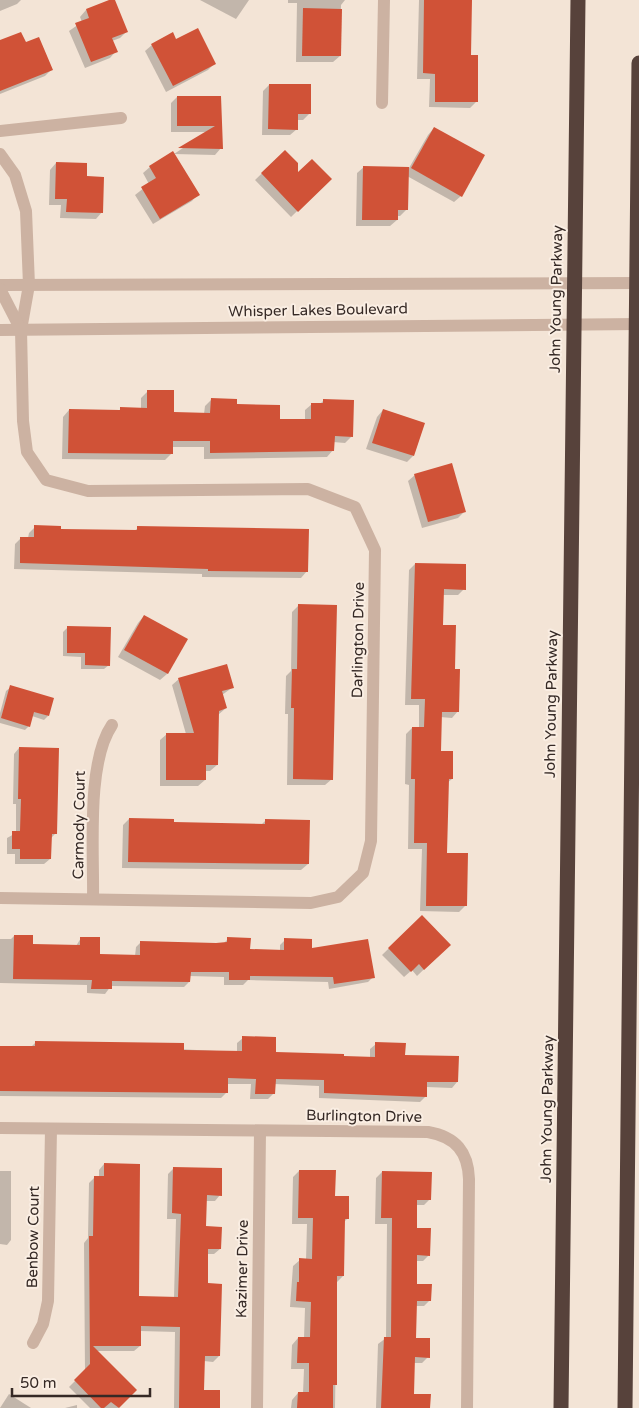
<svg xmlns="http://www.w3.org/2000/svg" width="639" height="1408" font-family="'Varela Round',sans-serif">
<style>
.shadow{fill:#0003}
.building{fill:#d05237}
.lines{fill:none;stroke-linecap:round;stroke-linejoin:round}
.minor{stroke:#ccb2a2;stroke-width:12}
.highway{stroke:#57423b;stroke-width:15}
.labels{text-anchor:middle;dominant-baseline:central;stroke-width:4;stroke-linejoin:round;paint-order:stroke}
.street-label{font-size:15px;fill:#352925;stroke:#faeee3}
</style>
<rect width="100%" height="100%" fill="#f3e4d6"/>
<g class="shadow">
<path d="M0,0H21L17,4L0,11Z"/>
<path d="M114,0L126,32L120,38L112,41L116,51L110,58L85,68L69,31L82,22L80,17L86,10Z"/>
<path d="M200,0H249L236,19Z"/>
<path d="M288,0H345L341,5L340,56L333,62H296L297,3H288Z"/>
<path d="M419,0H470L469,56L476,102L470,108L429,107L430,79H417Z"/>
<path d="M0,41L51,70L45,76L0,94Z"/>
<path d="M152,45L215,63L208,70L166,92L145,51Z"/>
<path d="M269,85L310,113L303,120H297V129L290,135H262L263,91Z"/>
<path d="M177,97H220L221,148L215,155L174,154L207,132H171V103Z"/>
<path d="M434,128L461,196L454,202L407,176V209L400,216H397V220L390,226H356L357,173L364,167L409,168L428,135Z"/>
<path d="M285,151L297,175L330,179L291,217L255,180Z"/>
<path d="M56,163L86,178L102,212L96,219L60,218L61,205H49L50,170Z"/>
<path d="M150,167L198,194L192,201L153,224L135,195L149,184L143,173Z"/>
<path d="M148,391L172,413L204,414L205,406L211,400L279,420H305V410L312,404H320L323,401L352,436L345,443L333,442V450L327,457L204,459V447H172V453L165,460L62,459L63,417L69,410L118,411L121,409H141V398Z"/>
<path d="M383,410L413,456L407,462L366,449L377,417Z"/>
<path d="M415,475L465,511L458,518L422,528L408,481Z"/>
<path d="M35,527L60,530L134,531L138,528L307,571L301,578L202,577V574L14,569L15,544L21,538H28L29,533Z"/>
<path d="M415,564L464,589L458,595H442V626L454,670L458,711L452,718L440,717V752L452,779L447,783L446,854L465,906L459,912L420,911L422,849H408L409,785L405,784L406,734L412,728H419V705H405L409,570Z"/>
<path d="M299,605L332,779L325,785H287L288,714H285L286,676L291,671L292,612Z"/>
<path d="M144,616L186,640L167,674L160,680L118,657L138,623Z"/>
<path d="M68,627L109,665L104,669H81V657L63,656V632Z"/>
<path d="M179,679L233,687L222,695L226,708L218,715L217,765L210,771H205V780L198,786H160V740L167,734H186L172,685Z"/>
<path d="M11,687L48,716L44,720L32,716L29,726L25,730L0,723V713L6,691Z"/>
<path d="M19,748L55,834L50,839V859L44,864H15V854H7V838L16,833V804H13L14,754Z"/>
<path d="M129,819L173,823L261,825L266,820L308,864L301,870L122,868L123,825Z"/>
<path d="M422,916L449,945L417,976L412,970L404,977L382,955Z"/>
<path d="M14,936L31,945L76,946L81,938L98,956H135L136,947L141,942L223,944L228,939L249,951H280V945L285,940L373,977L368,982L329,989L328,982L248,980L243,985H224V977L189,976V982L184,987L111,986L105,994L87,993V985L0,983V939H11Z"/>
<path d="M243,1038L275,1053L370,1058V1049L376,1044L457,1082L452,1088L426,1087V1096L420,1102L319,1098V1086L274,1084V1093L268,1099H250L251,1084H227L226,1093L221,1098L0,1096V1048H30L36,1042L237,1052V1043Z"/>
<path d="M104,1164L137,1297L174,1298L176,1219H167L168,1174L173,1169L220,1195L215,1201H206L205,1228L220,1249L214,1254H207L206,1285L219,1356L213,1362L204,1361L203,1391L219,1408H174L175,1332L140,1331V1346L134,1351H96L135,1390L118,1408H90L69,1387L85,1371L84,1243L88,1238L89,1183L95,1177H99V1170Z"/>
<path d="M0,1171H11V1240L7,1245L0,1244Z"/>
<path d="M299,1171L334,1197L348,1218L344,1222L343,1276L337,1282L335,1408H291L292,1400L298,1393H303L304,1369H291L292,1345L298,1338H304L305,1308L290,1307L293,1266L300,1260H306L307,1224H292L293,1177Z"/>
<path d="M382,1172L430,1199L424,1205H416L415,1229L429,1255L423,1261H416L415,1285L430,1300L424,1306H416L415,1339L428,1357L422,1363H414L413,1395L429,1408H376L378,1344L386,1338L387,1224H375L376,1178Z"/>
<path d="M9,1394L31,1408H0Z"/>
<path d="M77,1405V1408H65Z"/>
</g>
<g class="building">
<path d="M109,0H115L128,32L112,38L118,52L91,62L75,23L89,18L86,9Z"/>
<path d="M424,0H472L471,55H478V102H435V74L423,73Z"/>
<path d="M303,8L342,9L341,56H302Z"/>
<path d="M198,28L216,64L173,86L151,44L173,32L176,39Z"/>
<path d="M21,32L26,42L39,37L53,70L0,91V40Z"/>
<path d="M269,84H311V114H298V130L268,129Z"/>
<path d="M177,96H221L223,149L178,148L215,126H177Z"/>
<path d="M434,127L485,155L462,197L411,168Z"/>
<path d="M285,150L298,163V172L312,159L332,179L298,212L261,173Z"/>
<path d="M173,151L200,195L160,219L141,187L156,178L149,166Z"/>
<path d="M56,162L87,163V176L104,177L103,213L66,212L67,199H55Z"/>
<path d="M363,166L409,167L408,210H398V220H362Z"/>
<path d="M147,390H174V412L210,413L211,398L237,399V404L280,405V419H311V403H323V399L354,400L353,437L335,436L334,451L210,453V441H173V454L68,453L69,409L120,410V407L147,408Z"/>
<path d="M383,409L425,423L414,456L372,443Z"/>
<path d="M452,463L466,512L428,522L414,474Z"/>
<path d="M34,525L61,526V529L137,530V526L309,529L308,572L208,571V569L20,563V537H34Z"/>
<path d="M415,563L466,564V590L444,589L443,625H456L455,669H460L459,712H442L441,751H453V779H449L447,853H468L467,906H426L427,843H414L415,779H411L412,727H424L425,699H411Z"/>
<path d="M298,604L337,605L333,780L293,779L294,708H291L292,669H297Z"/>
<path d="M144,615L188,639L168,674L124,650Z"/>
<path d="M67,626L111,627L110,666L85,665V653H67Z"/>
<path d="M227,664L234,688L222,691L227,708L219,711L218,765H206V780H166V733H194L178,678Z"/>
<path d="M10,685L54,698L49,716L34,712L30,727L1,718Z"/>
<path d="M19,747L59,748L57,834H52L51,859H20V849H12V831H20L21,799H18Z"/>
<path d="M129,818L174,819V822L265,824V819L310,820L309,864L128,862Z"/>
<path d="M422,915L451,945L424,970L419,964L411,972L388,948Z"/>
<path d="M14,935H33V944L80,945V937H100V954L140,955V941L216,943L227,942V937L251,938L250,949L284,950V938L312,939V948L368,939L375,978L334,984L333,977L250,976V980H229V972H191L190,982L112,981V989H91L92,980L13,979Z"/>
<path d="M242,1036L276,1037V1052L344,1054V1056L375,1057V1042L406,1043L405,1055L459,1056L458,1082H427V1097L324,1093V1080L276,1079L275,1094H255L256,1079L228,1078V1093L0,1091V1046H35V1041L184,1043V1050L242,1051Z"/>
<path d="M104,1163L140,1164L139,1296L178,1297L181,1214L172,1213L173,1167L222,1168V1196L207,1195L206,1226L222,1227L221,1249H208V1283L222,1284L220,1356H205L204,1390H220V1408H179L180,1327L141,1326V1346H93L137,1390L119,1408L111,1402L104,1408H101L74,1380L90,1364L89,1236H93L94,1176H104Z"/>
<path d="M299,1170H336L335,1196H349V1219H345L344,1276H337V1385H333V1408H297L298,1392H309V1363H297L298,1337H310L311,1302L296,1301L297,1282H299V1258L312,1259L313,1218H298Z"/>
<path d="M382,1171L432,1172L431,1200H417V1228H431L430,1256L417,1255V1284H432L431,1301H417L416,1338H430V1358L415,1357L414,1394H431L430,1408H381L384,1337H391L392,1218H381Z"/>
</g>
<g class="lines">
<g class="minor">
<path d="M382,103L384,0"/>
<path d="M0,131L121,118"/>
<path d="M0,154L15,175L26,211L29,285L21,330L23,421L27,452L46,480L88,491L308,489L355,507L375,550L371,841L363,873L338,897L311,903L0,898"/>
<path d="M0,285L639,283"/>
<path d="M0,289L21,330"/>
<path d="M0,330L639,324"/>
<path d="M93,899C94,852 86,763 112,725"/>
<path d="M0,1128L428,1132C456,1137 468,1152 469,1179L467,1408"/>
<path d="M33,1343L43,1324L48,1301L51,1129"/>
<path d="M257,1408L260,1131"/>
</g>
<g class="highway">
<path d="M561,1408L578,0"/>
<path d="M625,1408L639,63"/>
</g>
</g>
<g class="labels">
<g class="street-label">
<text transform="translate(556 299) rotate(-89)">John Young Parkway</text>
<text transform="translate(318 310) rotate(-1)">Whisper Lakes Boulevard</text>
<text transform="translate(358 640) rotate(-89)">Darlington Drive</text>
<text transform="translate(551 704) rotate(-89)">John Young Parkway</text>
<text transform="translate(79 825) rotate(-89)">Carmody Court</text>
<text transform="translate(547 1109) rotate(-89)">John Young Parkway</text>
<text transform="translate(364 1116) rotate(1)">Burlington Drive</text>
<text transform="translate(33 1237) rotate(-89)">Benbow Court</text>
<text transform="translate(242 1269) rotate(-89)">Kazimer Drive</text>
</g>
</g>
<path d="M12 1388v8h138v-8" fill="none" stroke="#352925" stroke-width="2.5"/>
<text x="20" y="1388" font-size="15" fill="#352925" stroke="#faeee3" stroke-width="4" paint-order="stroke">50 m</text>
</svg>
